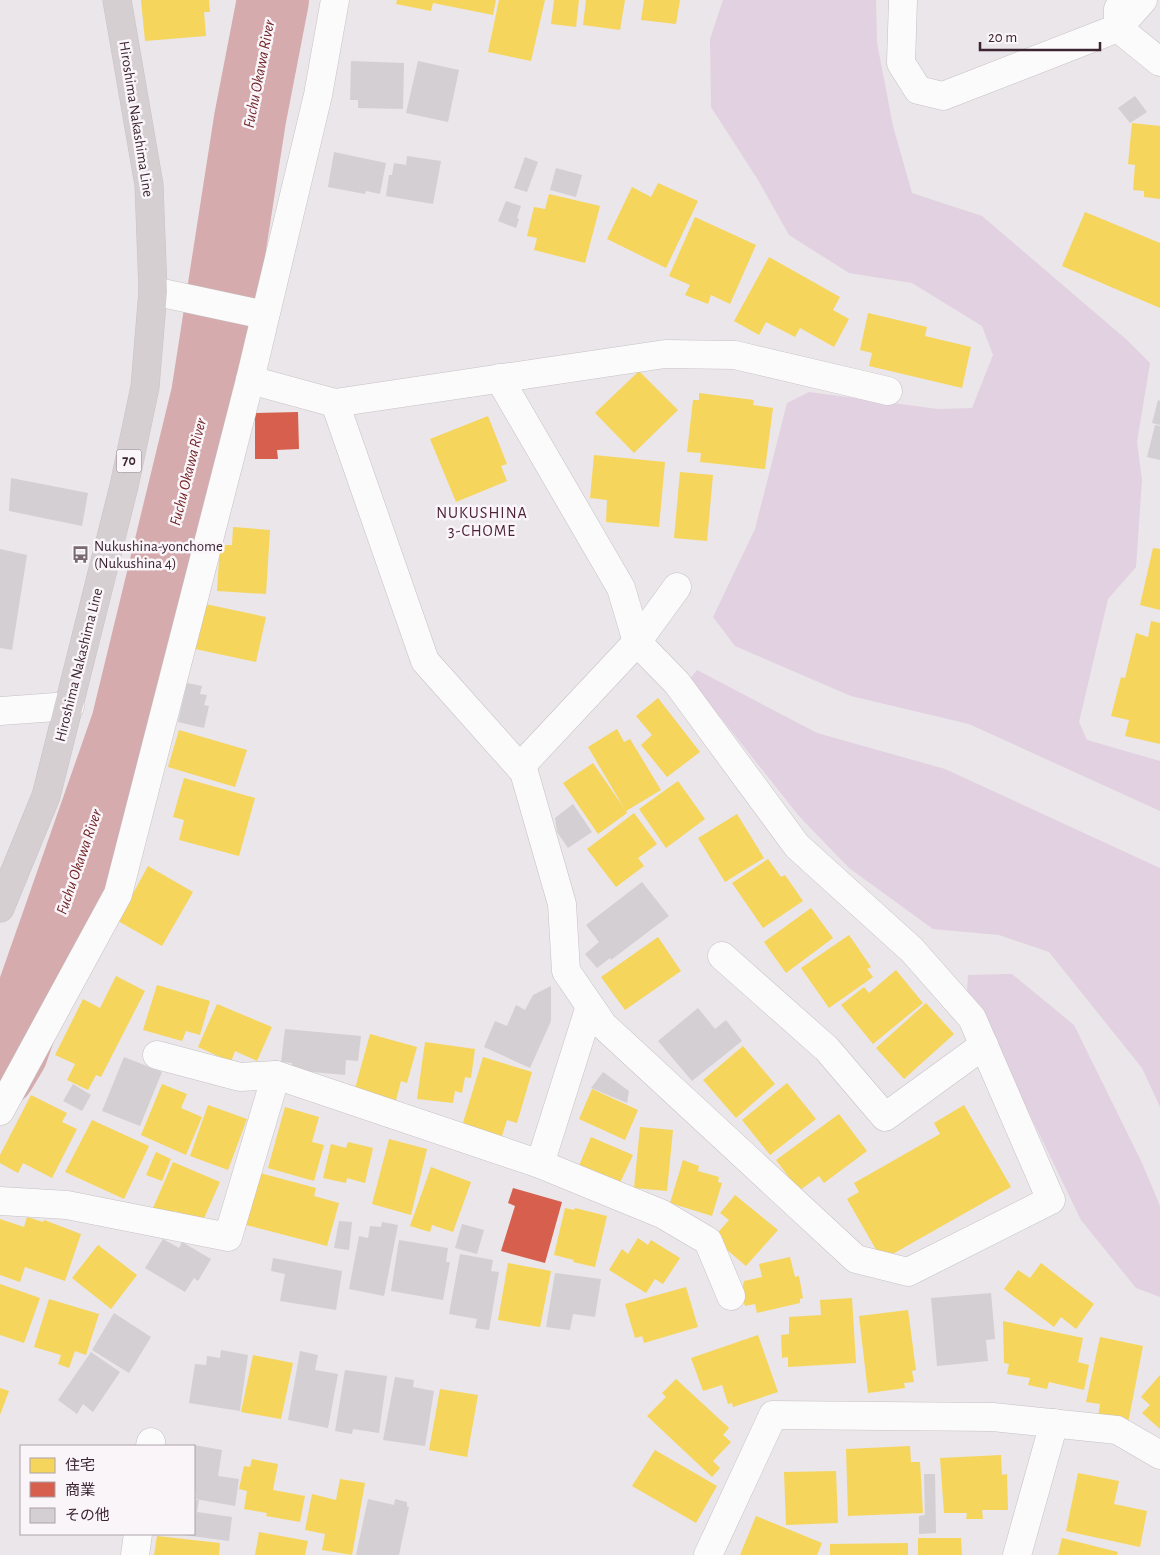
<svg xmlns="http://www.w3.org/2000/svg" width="1160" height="1555" font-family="'Alegreya Sans','Noto Sans JP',sans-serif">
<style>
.green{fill:#e2d1e1}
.homes{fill:#f6d55c}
.shops{fill:#d6604d}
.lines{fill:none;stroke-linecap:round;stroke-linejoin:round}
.river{stroke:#d5abae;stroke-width:72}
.building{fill:#d3cfd2}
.minor-casing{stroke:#c6c1c4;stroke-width:29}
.primary-casing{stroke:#c9c2c6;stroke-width:29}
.minor{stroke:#fcfbfc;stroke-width:28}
.primary{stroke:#d6cfd2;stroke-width:28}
.labels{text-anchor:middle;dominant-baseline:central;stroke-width:5;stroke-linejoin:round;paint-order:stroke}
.shield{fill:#f9f5f8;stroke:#75636d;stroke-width:1}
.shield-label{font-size:14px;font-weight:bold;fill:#3c2531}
.street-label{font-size:15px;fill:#3c2531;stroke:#f9f5f8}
.poi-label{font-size:15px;fill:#3c2531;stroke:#f9f5f8;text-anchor:start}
.water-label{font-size:16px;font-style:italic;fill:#732529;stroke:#f9f5f8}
.neighbourhood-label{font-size:16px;letter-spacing:1px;fill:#4d2336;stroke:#f9f5f8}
</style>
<rect width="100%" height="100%" fill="#eae6e9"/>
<g class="green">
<path d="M723,0H876L877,43L893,126L912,193L982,216L1127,340L1150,363L1137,442L1142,480L1136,567L1108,599L1079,722L1087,740L1160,761V811L969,724L851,696L735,646L713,617L755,529L787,403L809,392L938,409L972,408L993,355L982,326L912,283L849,273L789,235L758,180L711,107L710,39Z"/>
<path d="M697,670L817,733L945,769L1160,868V1107L1142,1068L1049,952L999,935L933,929L849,868L799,816L690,679Z"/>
<path d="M1012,974L1074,1025L1142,1163L1160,1206V1297L1136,1288L1081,1220L1000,1053L967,992L968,975Z"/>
</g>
<g class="homes">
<path d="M141,0H209L210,12H204L206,36L145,41Z"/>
<path d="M397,0H496L493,15L433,3L431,11L396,4Z"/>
<path d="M499,0H545L531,61L488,52Z"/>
<path d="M554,0H579L576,27L551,24Z"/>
<path d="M586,0H625L620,30L583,25Z"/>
<path d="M644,0H680L676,24L641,20Z"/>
<path d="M1132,123L1160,126V199L1144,197V191L1133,190L1135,165L1128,164Z"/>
<path d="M658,183L698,201L666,268L607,239L632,187L651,197Z"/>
<path d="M549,194L600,206L585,263L534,250L537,238L527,236L534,207L545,209Z"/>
<path d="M1085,212L1160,243V308L1062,266Z"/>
<path d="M695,217L756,245L730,304L711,295L708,304L685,295L690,285L669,276Z"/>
<path d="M769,257L840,297L833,310L849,319L834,347L800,328L795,337L766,322L759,335L734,321Z"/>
<path d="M868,313L927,327L925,336L971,347L962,388L869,366L872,353L860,350Z"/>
<path d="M639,371L678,410L634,453L595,413Z"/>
<path d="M699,393L754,400L753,405L773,408L765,469L700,462L701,453L687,452L693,400H699Z"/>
<path d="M488,416L507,464L501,466L507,481L456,502L430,439Z"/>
<path d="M594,455L665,462L659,527L606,522L607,500L590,498Z"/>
<path d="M680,472L713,475L707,541L674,538Z"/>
<path d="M233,527L270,530L266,594L217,591L220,545H232Z"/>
<path d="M1153,548L1160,549V610L1140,605Z"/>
<path d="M205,604L266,617L256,662L195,649Z"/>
<path d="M1151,621L1160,623V744L1125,736L1129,720L1111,716L1121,677L1125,678L1136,633L1148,637Z"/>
<path d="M658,698L700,752L667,777L641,745L652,735L636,716Z"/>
<path d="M617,729L624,742L630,739L661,790L626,811L627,813L598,834L563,783L593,763L624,808L588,747Z"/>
<path d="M179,730L247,750L235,787L168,767Z"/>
<path d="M184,778L255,798L239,856L179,840L184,820L173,817Z"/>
<path d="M678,781L705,819L666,848L639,809Z"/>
<path d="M634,813L657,844L638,858L644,866L616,887L587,849Z"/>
<path d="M737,814L764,858L725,882L698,838Z"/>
<path d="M768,859L781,877L785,875L803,901L763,928L732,883Z"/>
<path d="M148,866L193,892L162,946L118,921Z"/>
<path d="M811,908L833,938L786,973L764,942Z"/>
<path d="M849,935L871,967L867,969L873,977L829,1008L801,968Z"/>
<path d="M658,937L681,971L625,1010L601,977Z"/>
<path d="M896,970L923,1003L873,1044L841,1005L864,987L869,993Z"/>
<path d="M116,976L145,991L101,1077L96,1075L88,1090L67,1080L75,1064L55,1055L83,999L100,1008Z"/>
<path d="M157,985L210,1001L200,1035L186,1031L182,1041L143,1030Z"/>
<path d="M926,1003L954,1034L904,1079L876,1048Z"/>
<path d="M217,1004L272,1027L257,1061L235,1051L231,1062L198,1047Z"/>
<path d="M370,1034L417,1047L407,1083L401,1081L394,1108L353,1096Z"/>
<path d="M425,1042L475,1049L471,1078L465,1077L462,1093L455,1091L453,1103L417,1099Z"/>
<path d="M743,1046L775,1084L736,1118L703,1080Z"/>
<path d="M483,1057L532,1072L517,1123L507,1120L501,1139L462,1126Z"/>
<path d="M787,1083L816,1119L770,1155L742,1120Z"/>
<path d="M162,1084L187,1094L181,1108L202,1117L186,1155L141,1135Z"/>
<path d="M592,1089L638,1110L625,1140L579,1119Z"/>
<path d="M31,1095L67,1113L62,1122L77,1129L52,1178L23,1163L18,1173L0,1163V1155Z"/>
<path d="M208,1105L247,1119L228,1170L190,1156Z"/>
<path d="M964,1105L1011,1187L882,1260L847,1199L859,1192L854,1183L940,1134L934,1123Z"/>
<path d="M285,1107L319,1117L312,1142L324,1145L314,1181L268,1168Z"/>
<path d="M839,1114L867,1151L824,1183L819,1176L799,1191L776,1160Z"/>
<path d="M92,1120L149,1146L124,1199L65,1172Z"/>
<path d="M640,1127L673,1130L667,1191L634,1188Z"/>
<path d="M591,1137L633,1155L619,1185L578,1168Z"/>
<path d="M389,1139L427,1149L411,1215L372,1204Z"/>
<path d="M348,1142L373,1148L365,1183L347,1178L346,1183L323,1178L331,1144L346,1148Z"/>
<path d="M156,1152L171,1159L162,1181L146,1175Z"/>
<path d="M683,1160L699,1166L698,1171L719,1177L718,1182L722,1183L712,1216L670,1203Z"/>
<path d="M173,1162L220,1182L202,1223L175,1211L172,1217L153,1208Z"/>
<path d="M431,1167L471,1182L453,1232L432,1225L430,1232L410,1226Z"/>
<path d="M260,1173L316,1188L314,1196L339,1203L327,1246L246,1225Z"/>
<path d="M735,1195L778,1230L746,1266L713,1238L729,1220L720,1213Z"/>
<path d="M565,1208L574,1210L575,1208L607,1216L595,1267L573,1262L574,1260L554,1255Z"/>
<path d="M27,1217L43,1222L44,1220L81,1234L65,1281L25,1267L20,1282L0,1275V1219L24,1227Z"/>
<path d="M638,1238L648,1245L651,1240L680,1258L663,1284L655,1279L646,1293L609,1270L622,1249L628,1254Z"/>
<path d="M98,1245L137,1275L111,1309L72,1278Z"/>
<path d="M790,1257L795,1277L799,1276L803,1298L800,1299V1303L757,1313L755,1304L745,1306L741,1294L744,1281L762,1277L759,1264Z"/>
<path d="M508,1263L551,1271L540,1327L498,1320Z"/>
<path d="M1041,1263L1094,1304L1076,1329L1061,1317L1054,1327L1004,1289L1018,1270L1030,1278Z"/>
<path d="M0,1284L40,1298L24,1343L0,1335Z"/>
<path d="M686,1287L698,1327L644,1343L642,1336L635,1338L625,1304Z"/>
<path d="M852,1298L856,1363L788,1367V1357L782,1358L781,1335L789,1334V1317L821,1315L820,1300Z"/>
<path d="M49,1299L99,1314L86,1355L75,1351L69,1368L58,1364L61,1355L34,1347Z"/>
<path d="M908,1310L916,1370L912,1371L914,1382L904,1383L905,1388L868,1393L859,1316Z"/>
<path d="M1003,1321L1083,1338L1078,1362L1089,1365L1084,1390L1049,1382L1047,1389L1028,1385L1030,1378L1007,1374L1009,1364L1004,1363Z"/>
<path d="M758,1335L778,1392L733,1407L732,1403L728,1404L722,1385L703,1391L691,1358Z"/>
<path d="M1100,1337L1143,1346L1128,1423L1098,1418L1100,1404L1086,1402Z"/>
<path d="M253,1355L293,1363L281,1419L241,1412Z"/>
<path d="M1160,1375V1429L1142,1413L1150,1405L1141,1397Z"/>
<path d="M676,1379L729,1428L723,1435L731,1442L713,1461L720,1468L712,1477L647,1416L666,1397L662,1393Z"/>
<path d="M0,1388L9,1391L0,1415Z"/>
<path d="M440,1389L478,1395L467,1457L429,1450Z"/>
<path d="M910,1446L911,1462H920L923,1513L848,1516L846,1449Z"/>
<path d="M655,1450L717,1486L696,1523L632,1486Z"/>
<path d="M1001,1455L1002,1475L1007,1474L1008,1510H982L983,1519H966L967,1513H944L940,1458Z"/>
<path d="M252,1459L278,1464L273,1490L305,1496L300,1522L266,1516L267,1513L244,1509L247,1491L239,1489L244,1466L250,1467Z"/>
<path d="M836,1471L838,1523L786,1525L784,1472Z"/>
<path d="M1078,1473L1119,1481L1114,1504L1147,1511L1140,1547L1066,1531Z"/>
<path d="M340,1479L365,1483L352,1555L322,1550L325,1534L305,1530L312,1494L336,1500Z"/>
<path d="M756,1516L822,1543L817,1555H740Z"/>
<path d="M259,1532L308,1541L305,1555H255Z"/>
<path d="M157,1536L220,1543L219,1555H154Z"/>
<path d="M918,1538H961L962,1555H918Z"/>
<path d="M1062,1538L1118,1552L1117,1555H1058Z"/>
<path d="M908,1543V1555H830V1544Z"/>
</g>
<g class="shops">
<path d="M298,412L299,449L277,450L278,459H255V413Z"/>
<path d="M513,1188L562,1202L545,1263L501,1251L515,1206L508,1203Z"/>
</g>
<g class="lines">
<path class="river" d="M0,1072L12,1052L127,724L207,395L250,119L273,0"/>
</g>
<g class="building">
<path d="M351,61L404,63L403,109L358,108V100H350Z"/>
<path d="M418,61L459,70L448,122L406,113Z"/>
<path d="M1135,96L1147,112L1130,123L1118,108Z"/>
<path d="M334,152L386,163L380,194L366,191L365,194L328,187Z"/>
<path d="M407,156L441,161L433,204L386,196L389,175H392L394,163L406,165Z"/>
<path d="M525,157L538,162L527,192L514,188Z"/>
<path d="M556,168L582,175L576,197L550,190Z"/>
<path d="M506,201L521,206L517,218L519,219L516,228L498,221Z"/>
<path d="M1158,400L1160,401V425L1152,423Z"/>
<path d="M1155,425L1160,426V460L1147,457Z"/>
<path d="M11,478L88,493L82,526L9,511Z"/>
<path d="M0,549L27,555L12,650L0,648Z"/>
<path d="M187,683L202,686L200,694L207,695L204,705L209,706L204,728L178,722Z"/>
<path d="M573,804L592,832L568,848L557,832L555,818Z"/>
<path d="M642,882L669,916L611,960L610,958L597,968L585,954L599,942L586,925Z"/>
<path d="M551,986V1021L530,1068L484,1047L495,1021L507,1026L516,1005L525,1010L533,995Z"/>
<path d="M698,1008L715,1029L726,1020L742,1041L692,1081L658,1041Z"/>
<path d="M285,1029L361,1036L358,1061L346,1060L345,1075L291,1070L292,1063L281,1062Z"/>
<path d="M124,1057L162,1072L140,1126L102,1111Z"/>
<path d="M603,1072L629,1091L627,1103L591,1088Z"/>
<path d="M73,1084L91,1095L82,1111L63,1101Z"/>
<path d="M339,1221L352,1222L349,1250L334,1248Z"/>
<path d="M382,1222L398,1225L384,1296L349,1289L359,1236L368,1238L370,1226L381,1227Z"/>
<path d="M462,1224L484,1230L477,1254L455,1248Z"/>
<path d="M163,1239L179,1248L182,1242L211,1259L198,1281L194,1278L185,1292L145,1268Z"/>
<path d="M399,1240L448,1248L446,1262H450L443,1300L391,1291Z"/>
<path d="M460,1254L493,1260L491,1271L499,1272L489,1330L475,1328L477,1319L449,1314Z"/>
<path d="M273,1258L342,1271L336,1310L280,1301L285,1274L271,1271Z"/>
<path d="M555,1273L601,1279L595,1317L573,1314L570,1330L546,1327Z"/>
<path d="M991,1293L995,1339L986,1340L988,1361L937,1366L931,1298Z"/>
<path d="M114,1313L151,1337L129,1373L92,1350Z"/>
<path d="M221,1350L248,1355L240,1411L189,1403L195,1364L206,1365L207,1356L220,1358Z"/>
<path d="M300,1351L318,1355L315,1370L338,1374L328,1428L288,1420Z"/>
<path d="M91,1352L120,1372L93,1412L83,1404L77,1414L58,1400Z"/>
<path d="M345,1370L387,1376L379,1433L353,1429L352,1434L335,1431Z"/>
<path d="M395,1377L414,1380L413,1387L434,1391L425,1446L383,1440Z"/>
<path d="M194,1445L222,1450L218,1476L239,1479L235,1506L195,1499L196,1494L194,1493Z"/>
<path d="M924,1474H935L936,1533L919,1534V1516L925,1515Z"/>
<path d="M368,1499L394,1505L395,1499L407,1502V1507H409L399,1555H356Z"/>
<path d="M194,1500H199L197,1512L232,1517L229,1541L184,1535L194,1534Z"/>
</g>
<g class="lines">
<defs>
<g id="minor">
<path d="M903,0L901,63L918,90L943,96L1118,28L1143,0"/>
<path d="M1118,9V28L1160,62"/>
<path d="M153,291L265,315"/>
<path d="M250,380L335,403L665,354L735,355L888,391"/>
<path d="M335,403L425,661L524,772L562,904L566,971L603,1025L856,1259L908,1272L1051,1200L972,1018L912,950L797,846L677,683L637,642L621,588L499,378"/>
<path d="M0,711L70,706"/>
<path d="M520,767L637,642L677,587"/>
<path d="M722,956L827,1049L885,1117L984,1045"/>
<path d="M157,1055L240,1077L276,1075"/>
<path d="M0,1111L118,894L250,380L318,95L335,0"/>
<path d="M540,1164L590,1006"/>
<path d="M0,1201L67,1205L228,1237L276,1075L540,1164L662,1214L708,1241L731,1296"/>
<path d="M150,1446L151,1442"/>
<path d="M135,1555L138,1534"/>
<path d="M708,1555L773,1415L993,1417L1117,1430L1160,1455"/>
<path d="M1017,1555L1054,1423"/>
</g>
<path id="primary" d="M0,908L46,796L124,486L145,387L153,291L149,185L117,0"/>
</defs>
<use href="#minor" class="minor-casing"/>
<use href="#primary" class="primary-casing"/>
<use href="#minor" class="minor"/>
<use href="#primary" class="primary"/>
</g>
<defs>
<symbol id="bus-bare" viewBox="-9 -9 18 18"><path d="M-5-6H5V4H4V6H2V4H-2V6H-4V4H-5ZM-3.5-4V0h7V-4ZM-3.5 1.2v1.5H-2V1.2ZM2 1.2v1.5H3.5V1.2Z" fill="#796971" stroke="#f9f5f8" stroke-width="2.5" paint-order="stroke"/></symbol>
</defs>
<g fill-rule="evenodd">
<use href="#bus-bare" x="68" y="542" width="25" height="25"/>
</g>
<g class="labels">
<rect class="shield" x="116.5" y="449.5" width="25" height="23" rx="4"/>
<g class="shield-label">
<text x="129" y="461">70</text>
</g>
<g class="street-label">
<text transform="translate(136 119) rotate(81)">Hiroshima Nakashima Line</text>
<text transform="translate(79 665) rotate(-76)">Hiroshima Nakashima Line</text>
</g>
<g class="poi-label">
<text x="94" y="546">Nukushina-yonchome<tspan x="94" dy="17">(Nukushina 4)</tspan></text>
</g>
<g class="water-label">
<text transform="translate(259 74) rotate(-79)">Fuchu Okawa River</text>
<text transform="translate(188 472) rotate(-76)">Fuchu Okawa River</text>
<text transform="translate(79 862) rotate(-71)">Fuchu Okawa River</text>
</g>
<g class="neighbourhood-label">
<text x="482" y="513">NUKUSHINA<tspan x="482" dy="18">3-CHOME</tspan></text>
</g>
</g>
<rect x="20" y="1445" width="175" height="90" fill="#f9f5f8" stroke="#ada2a8"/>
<rect x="30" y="1458" width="25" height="15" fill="#f6d55c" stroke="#ada2a8"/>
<text x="65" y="1470" font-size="15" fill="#3c2531">住宅</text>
<rect x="30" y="1482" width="25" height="15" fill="#d6604d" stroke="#ada2a8"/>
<text x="65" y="1495" font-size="15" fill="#3c2531">商業</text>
<rect x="30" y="1508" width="25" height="15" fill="#d3cfd2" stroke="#ada2a8"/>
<text x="65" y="1520" font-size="15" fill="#3c2531">その他</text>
<path d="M980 42v8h120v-8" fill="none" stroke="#3c2531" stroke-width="2.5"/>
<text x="988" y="42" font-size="15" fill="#3c2531" stroke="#f9f5f8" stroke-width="4" paint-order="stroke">20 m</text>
</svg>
